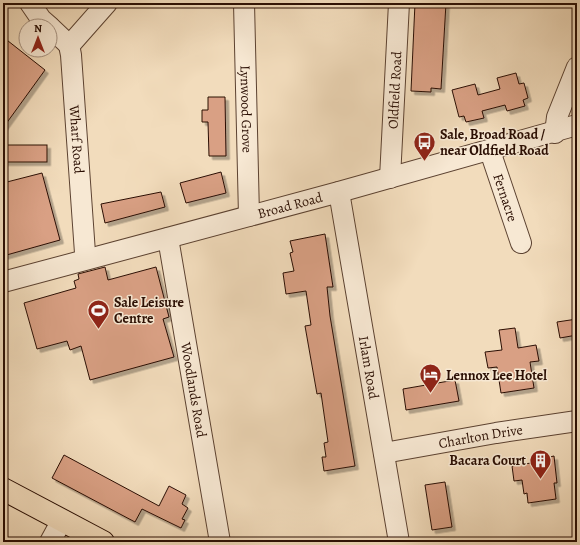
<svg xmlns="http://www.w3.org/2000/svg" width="580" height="545" font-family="Alegreya,serif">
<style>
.building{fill:#d9a084;stroke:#2a0e03;filter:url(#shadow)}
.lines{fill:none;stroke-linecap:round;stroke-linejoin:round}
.minor-casing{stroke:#5c4231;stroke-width:22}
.major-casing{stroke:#2a0e03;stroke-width:24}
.minor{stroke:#f7e8d3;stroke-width:20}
.major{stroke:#f2dcbc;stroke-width:22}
.labels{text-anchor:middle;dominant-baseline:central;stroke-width:3;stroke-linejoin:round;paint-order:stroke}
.street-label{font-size:14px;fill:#2a0e03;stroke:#f7e8d3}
.poi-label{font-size:14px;font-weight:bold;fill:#2a0e03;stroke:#f7e8d3;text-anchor:start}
</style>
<defs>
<filter id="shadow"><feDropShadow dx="3.5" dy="3.5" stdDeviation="0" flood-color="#0004"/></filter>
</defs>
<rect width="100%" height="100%" fill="#f2dcbc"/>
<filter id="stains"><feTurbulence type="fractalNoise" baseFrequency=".005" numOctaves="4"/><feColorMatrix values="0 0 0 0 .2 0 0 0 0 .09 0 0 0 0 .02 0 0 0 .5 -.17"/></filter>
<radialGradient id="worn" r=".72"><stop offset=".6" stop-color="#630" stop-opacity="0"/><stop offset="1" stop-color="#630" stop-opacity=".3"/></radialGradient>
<g class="building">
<path d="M415,3H446L441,89L431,88V92L411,91Z"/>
<path d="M3,37L45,70L3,128Z"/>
<path d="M516,73L519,84L524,83L528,98L523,100L525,106L507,111L505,105L482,111L484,118L466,122L464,116L459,117L452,90L475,84L478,95L500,89L497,78Z"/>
<path d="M208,97H225L226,156H209L208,122H202V110H208Z"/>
<rect x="4" y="145" width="43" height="17"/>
<path d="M221,172L226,193L186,203L180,183Z"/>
<path d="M42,173L60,240L3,256V183Z"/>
<path d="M161,192L165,207L105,223L101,204Z"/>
<path d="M325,234L333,287H327L330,316L355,466L324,471L322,457H326L324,443L328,442L321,393L317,394L305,326L311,325L306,291L286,294L283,273L294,271L290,253L293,252L290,241Z"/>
<path d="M105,267L108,280L156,267L169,317L163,319L174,357L90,380L81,346L70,350L67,341L37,349L24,303L76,288L74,281L79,279L78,274Z"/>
<path d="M577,319V335L560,338L557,322Z"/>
<path d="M515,328L518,348L536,345L539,361L530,362L534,388L501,393L497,367L488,368L485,352L502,350L499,330Z"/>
<path d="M455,380L459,401L406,410L403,389Z"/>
<path d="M64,455L159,506L169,486L186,495L182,504L188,508L182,519L185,520L181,528L142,509L135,522L52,478Z"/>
<path d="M554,456L557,483H554L556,499L528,503L527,493L524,494L522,480L514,481L512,466L531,463V461Z"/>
<path d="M445,482L452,527L432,530L425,485Z"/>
</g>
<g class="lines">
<defs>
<g id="minor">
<path d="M30,3L41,19L49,26"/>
<path id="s1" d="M244,3L249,216"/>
<path id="s2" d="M50,27L69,45L71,55L85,253L87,259"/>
<path d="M69,46L107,3"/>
<path d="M555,133L557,117L577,67"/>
<path id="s3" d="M490,151L521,243"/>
<path id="s4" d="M390,178L399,3"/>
<path id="s5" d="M339,192L399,542"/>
<path id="s6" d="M168,238L220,542"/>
<path id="s7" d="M3,282L339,192L577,125"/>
<path id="s8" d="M384,453L496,433L577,421"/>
<path d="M50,542L62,520"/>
</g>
<path id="major" d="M3,489L103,542"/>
</defs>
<use href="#minor" class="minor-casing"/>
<use href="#major" class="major-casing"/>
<use href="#minor" class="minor"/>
<use href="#major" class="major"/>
</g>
<defs>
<symbol id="bus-pin" viewBox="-11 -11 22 30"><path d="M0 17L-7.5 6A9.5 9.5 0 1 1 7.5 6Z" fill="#8f2418" stroke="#f7e8d3"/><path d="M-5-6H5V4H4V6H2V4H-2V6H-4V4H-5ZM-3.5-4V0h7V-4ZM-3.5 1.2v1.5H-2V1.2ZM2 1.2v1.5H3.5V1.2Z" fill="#fff"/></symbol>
<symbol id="stadium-pin" viewBox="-11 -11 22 30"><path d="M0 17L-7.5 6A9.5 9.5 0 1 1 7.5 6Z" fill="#8f2418" stroke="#f7e8d3"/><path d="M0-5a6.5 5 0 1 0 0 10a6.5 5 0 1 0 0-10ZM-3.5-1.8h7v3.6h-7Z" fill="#fff"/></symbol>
<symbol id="hotel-pin" viewBox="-11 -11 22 30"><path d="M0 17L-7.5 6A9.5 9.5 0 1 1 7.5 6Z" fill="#8f2418" stroke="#f7e8d3"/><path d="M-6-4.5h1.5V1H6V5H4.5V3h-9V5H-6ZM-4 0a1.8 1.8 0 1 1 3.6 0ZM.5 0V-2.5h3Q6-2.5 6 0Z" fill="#fff"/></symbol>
<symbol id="building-pin" viewBox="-11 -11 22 30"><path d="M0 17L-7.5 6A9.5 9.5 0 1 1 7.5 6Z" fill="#8f2418" stroke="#f7e8d3"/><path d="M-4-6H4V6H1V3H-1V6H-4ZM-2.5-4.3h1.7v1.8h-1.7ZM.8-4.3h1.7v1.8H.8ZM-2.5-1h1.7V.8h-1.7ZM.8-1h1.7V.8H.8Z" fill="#fff"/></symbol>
</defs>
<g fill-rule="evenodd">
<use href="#bus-pin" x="412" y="130" width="25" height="34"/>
<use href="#stadium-pin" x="86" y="298" width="25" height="34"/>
<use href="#hotel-pin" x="418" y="362" width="25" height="34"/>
<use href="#building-pin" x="528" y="448" width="25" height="34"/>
</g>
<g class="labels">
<g class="street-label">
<text stroke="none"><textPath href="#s4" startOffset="88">Oldfield Road</textPath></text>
<text stroke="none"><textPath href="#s1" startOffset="106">Lynwood Grove</textPath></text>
<text stroke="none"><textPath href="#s2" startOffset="121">Wharf Road</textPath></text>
<text stroke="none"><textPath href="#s3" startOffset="49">Fernacre</textPath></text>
<text stroke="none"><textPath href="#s7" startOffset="297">Broad Road</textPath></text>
<text stroke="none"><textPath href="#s5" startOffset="178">Irlam Road</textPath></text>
<text stroke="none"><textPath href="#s6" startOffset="154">Woodlands Road</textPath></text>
<text stroke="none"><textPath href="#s8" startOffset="98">Charlton Drive</textPath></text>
</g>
<g class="poi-label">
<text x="440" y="134">Sale, Broad Road /<tspan x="440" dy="16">near Oldfield Road</tspan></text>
<text x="114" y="302">Sale Leisure<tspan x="114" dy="16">Centre</tspan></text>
<text x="446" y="375">Lennox Lee Hotel</text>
<text x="526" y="460" text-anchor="end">Bacara Court</text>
</g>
</g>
<rect width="580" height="545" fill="none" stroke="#f2dcbc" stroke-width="16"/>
<rect x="4" y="4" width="572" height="537" fill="none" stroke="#2a0e03" stroke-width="2"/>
<rect x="8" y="8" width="564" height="529" fill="none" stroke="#2a0e03"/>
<g transform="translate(38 38)"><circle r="19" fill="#f7e8d3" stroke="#a59180"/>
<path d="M0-3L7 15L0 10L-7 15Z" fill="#8f2418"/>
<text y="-6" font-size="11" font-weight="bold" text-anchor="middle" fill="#2a0e03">N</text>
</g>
<rect width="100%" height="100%" filter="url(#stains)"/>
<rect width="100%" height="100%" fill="url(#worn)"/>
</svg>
